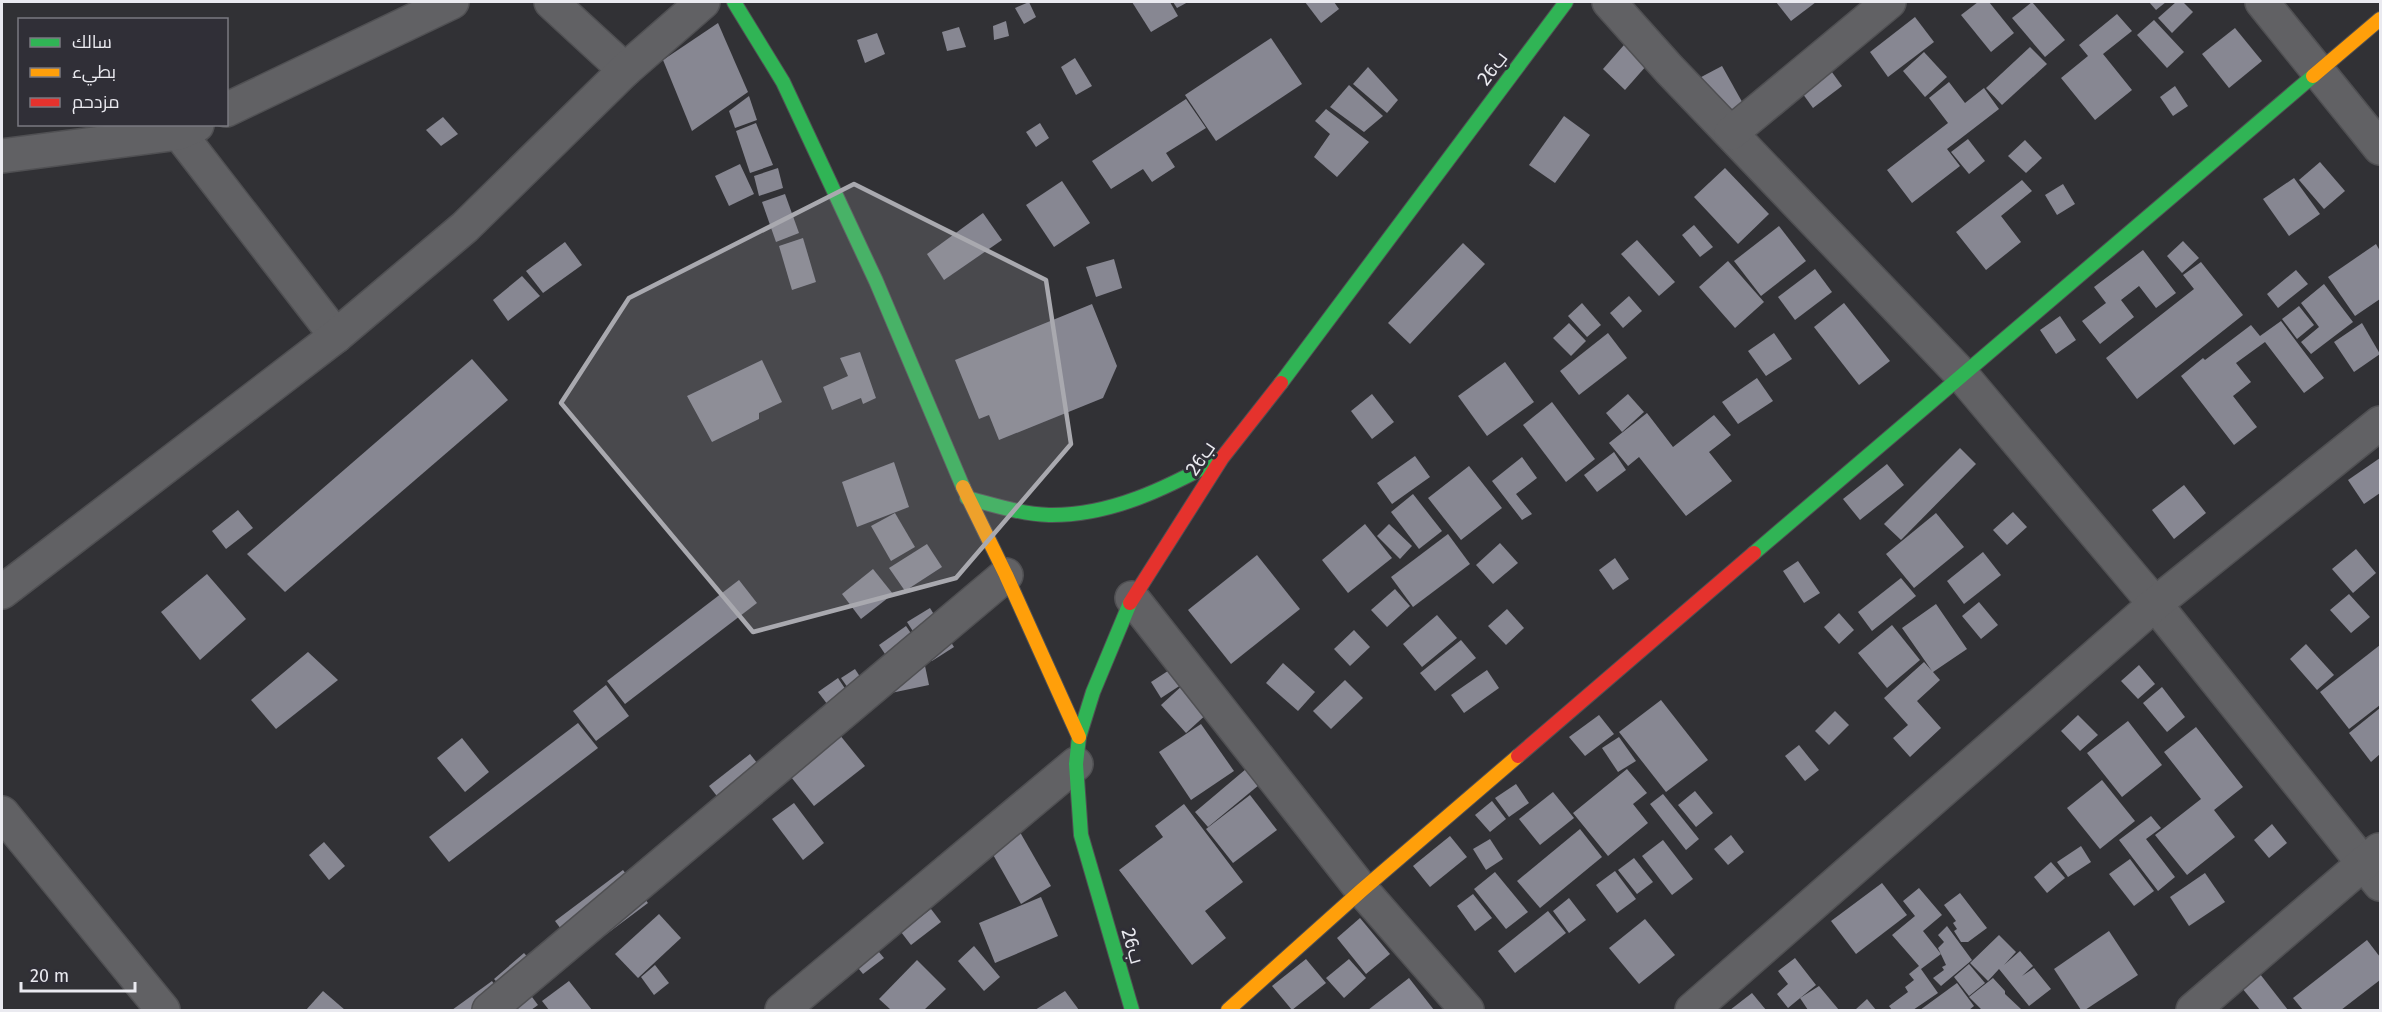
<svg xmlns="http://www.w3.org/2000/svg" width="2382" height="1012" font-family="'Fira Sans',Cairo,sans-serif">
<style>
.building{fill:#878792}
.lines{fill:none;stroke-linecap:round;stroke-linejoin:round}
.street-casing{stroke:#505053;stroke-width:36}
.fast-casing{stroke:#505053;stroke-width:16}
.slow-casing{stroke:#505053;stroke-width:16}
.jam-casing{stroke:#505053;stroke-width:16}
.street{stroke:#616164;stroke-width:33}
.fast{stroke:#30b455;stroke-width:14}
.slow{stroke:#ff9f0a;stroke-width:14}
.jam{stroke:#e5322d;stroke-width:14}
.marked{fill:#a9a9af;fill-opacity:0.2;stroke:#a9a9af;stroke-width:4.5;stroke-linejoin:round}
.labels{text-anchor:middle;dominant-baseline:central;stroke-width:6;stroke-linejoin:round;paint-order:stroke}
.street-label{font-size:20px;fill:#eaeaf0;stroke:#302f37}
</style>
<rect width="100%" height="100%" fill="#313135"/>
<g class="building">
<path d="M1029,2L1036,17L1024,24L1015,8Z"/>
<path d="M1132,2H1170L1178,16L1151,32Z"/>
<path d="M1173,2H1188L1177,8Z"/>
<path d="M1305,2H1334L1339,9L1321,23Z"/>
<path d="M1776,2H1816L1791,21Z"/>
<path d="M1978,2H1989L2014,33L1991,52L1961,15Z"/>
<path d="M2032,2L2065,40L2045,57L2012,18Z"/>
<path d="M2149,2H2166L2156,10Z"/>
<path d="M2176,2H2183L2193,12L2172,33L2158,18Z"/>
<path d="M2117,14L2132,31L2103,54L2132,90L2095,120L2061,78L2088,56L2079,45Z"/>
<path d="M1915,17L1934,42L1888,77L1870,52Z"/>
<path d="M2154,20L2184,52L2167,68L2137,35Z"/>
<path d="M1006,21L1009,36L994,40L993,26Z"/>
<path d="M718,23L748,92L692,131L663,60Z"/>
<path d="M959,27L966,47L947,51L942,32Z"/>
<path d="M2235,28L2262,61L2229,88L2202,54Z"/>
<path d="M877,33L885,54L865,63L857,40Z"/>
<path d="M1271,38L1302,84L1216,141L1185,95Z"/>
<path d="M1624,45L1647,65L1625,90L1603,69Z"/>
<path d="M2030,47L2047,64L2002,105L1986,88Z"/>
<path d="M1924,52L1947,77L1925,97L1903,71Z"/>
<path d="M1075,58L1092,86L1076,95L1061,67Z"/>
<path d="M1722,66L1745,107L1711,125L1688,84Z"/>
<path d="M1368,67L1398,100L1387,113L1353,84Z"/>
<path d="M1829,68L1842,86L1813,108L1800,90Z"/>
<path d="M1949,82L1965,103L1984,88L1999,109L1947,149L1960,166L1912,203L1887,170L1948,123L1929,98Z"/>
<path d="M1349,85L1383,116L1364,132L1330,107Z"/>
<path d="M2175,86L2188,106L2173,116L2160,97Z"/>
<path d="M749,96L757,120L735,128L729,111Z"/>
<path d="M1186,99L1206,128L1166,153L1175,167L1152,182L1143,169L1111,189L1092,161Z"/>
<path d="M1326,109L1369,142L1337,177L1314,157L1330,134L1315,121Z"/>
<path d="M1564,116L1590,135L1555,183L1529,165Z"/>
<path d="M443,117L458,134L441,146L426,130Z"/>
<path d="M756,123L773,165L750,173L736,131Z"/>
<path d="M1040,123L1049,138L1036,147L1026,132Z"/>
<path d="M1968,139L1985,161L1969,174L1951,152Z"/>
<path d="M2025,140L2042,158L2026,173L2008,156Z"/>
<path d="M2320,162L2345,191L2324,209L2299,180Z"/>
<path d="M740,164L754,194L729,206L715,176Z"/>
<path d="M778,168L783,188L759,196L754,176Z"/>
<path d="M1725,168L1769,214L1738,244L1694,197Z"/>
<path d="M2294,178L2320,214L2289,236L2263,199Z"/>
<path d="M2022,180L2032,191L2001,216L2021,242L1986,270L1956,232Z"/>
<path d="M1062,181L1090,223L1054,247L1026,205Z"/>
<path d="M2063,184L2075,204L2057,215L2045,195Z"/>
<path d="M785,194L799,233L776,242L762,202Z"/>
<path d="M983,213L1002,240L944,280L927,254Z"/>
<path d="M1694,225L1713,247L1700,257L1682,235Z"/>
<path d="M1779,226L1806,261L1761,296L1734,261Z"/>
<path d="M803,238L816,282L792,290L779,246Z"/>
<path d="M1637,240L1675,282L1659,296L1621,254Z"/>
<path d="M2183,241L2199,258L2182,273L2167,256Z"/>
<path d="M565,242L582,265L543,293L526,271Z"/>
<path d="M1463,243L1485,264L1410,344L1388,323Z"/>
<path d="M2376,244L2380,251V299L2355,316L2328,277Z"/>
<path d="M2143,250L2176,293L2156,308L2139,286L2121,300L2134,317L2100,344L2082,321L2106,303L2094,287Z"/>
<path d="M1114,259L1122,288L1096,297L1086,267Z"/>
<path d="M1728,261L1764,302L1735,328L1699,287Z"/>
<path d="M2201,262L2243,315L2137,399L2106,358L2194,289L2183,275Z"/>
<path d="M1815,269L1832,292L1795,320L1778,297Z"/>
<path d="M2296,270L2308,284L2278,308L2267,294Z"/>
<path d="M522,276L540,296L508,321L493,300Z"/>
<path d="M2324,284L2353,322L2311,354L2301,342L2319,327L2301,303Z"/>
<path d="M1629,296L1642,311L1623,328L1610,313Z"/>
<path d="M1582,303L1601,325L1587,337L1568,316Z"/>
<path d="M1844,303L1890,361L1859,385L1814,327Z"/>
<path d="M1092,304L1117,366L1103,398L999,440L989,415L979,419L955,360Z"/>
<path d="M2299,306L2314,325L2297,339L2282,319Z"/>
<path d="M2060,316L2076,340L2056,354L2040,330Z"/>
<path d="M2281,321L2324,378L2304,393L2265,342L2236,363L2251,382L2233,396L2257,427L2234,445L2181,376L2203,358L2205,360L2251,325L2260,336Z"/>
<path d="M1569,323L1586,341L1571,356L1553,338Z"/>
<path d="M2362,323L2380,354L2354,372L2334,342Z"/>
<path d="M1608,333L1627,358L1579,395L1560,371Z"/>
<path d="M1774,333L1792,359L1766,376L1748,351Z"/>
<path d="M860,352L876,398L863,404L861,398L832,410L823,387L848,376L840,358Z"/>
<path d="M472,359L508,400L285,592L247,554Z"/>
<path d="M762,360L782,402L759,413V419L712,442L687,396Z"/>
<path d="M1505,362L1534,402L1487,436L1458,396Z"/>
<path d="M1757,378L1773,401L1738,424L1722,402Z"/>
<path d="M1372,394L1394,422L1372,439L1351,411Z"/>
<path d="M1628,394L1644,412L1622,432L1606,413Z"/>
<path d="M1552,402L1595,459L1566,482L1523,425Z"/>
<path d="M1647,413L1673,447L1714,415L1731,435L1709,452L1732,481L1686,516L1639,457L1628,466L1609,443Z"/>
<path d="M1960,448L1976,464L1901,540L1884,524Z"/>
<path d="M1614,452L1626,470L1597,492L1584,475Z"/>
<path d="M1415,456L1430,477L1392,504L1377,483Z"/>
<path d="M1522,457L1537,478L1516,494L1532,514L1522,520L1492,481Z"/>
<path d="M2380,458V493L2364,504L2348,480Z"/>
<path d="M894,462L909,507L857,527L842,482Z"/>
<path d="M1887,464L1904,485L1860,520L1843,499Z"/>
<path d="M1469,466L1502,508L1461,540L1428,498Z"/>
<path d="M2184,485L2206,513L2174,539L2152,510Z"/>
<path d="M1413,494L1442,531L1419,549L1391,512Z"/>
<path d="M238,510L253,528L226,549L212,531Z"/>
<path d="M2013,512L2027,527L2007,545L1993,530Z"/>
<path d="M895,513L915,547L891,561L871,526Z"/>
<path d="M1936,513L1964,547L1914,588L1886,554Z"/>
<path d="M1365,524L1392,558L1348,593L1322,560Z"/>
<path d="M1389,524L1412,546L1400,559L1377,536Z"/>
<path d="M1448,534L1470,564L1413,607L1391,577Z"/>
<path d="M1500,543L1518,563L1493,584L1476,565Z"/>
<path d="M927,544L942,567L905,591L889,568Z"/>
<path d="M2356,549L2376,573L2353,593L2332,569Z"/>
<path d="M1983,552L2001,575L1964,604L1947,581Z"/>
<path d="M1257,555L1300,609L1231,664L1188,610Z"/>
<path d="M1615,558L1629,579L1613,590L1599,570Z"/>
<path d="M1798,561L1820,593L1804,603L1783,571Z"/>
<path d="M873,569L893,594L861,619L842,594Z"/>
<path d="M207,574L246,619L200,660L161,612Z"/>
<path d="M1901,578L1916,596L1872,631L1858,612Z"/>
<path d="M739,580L757,603L625,704L607,681Z"/>
<path d="M1395,589L1410,606L1387,627L1371,610Z"/>
<path d="M2349,594L2370,617L2351,633L2330,610Z"/>
<path d="M1979,602L1998,625L1981,639L1962,616Z"/>
<path d="M1936,604L1967,649L1933,672L1940,680L1917,701L1941,728L1910,757L1893,738L1908,725L1884,698L1924,662L1932,671L1902,628Z"/>
<path d="M930,608L954,647L932,661L907,622Z"/>
<path d="M1507,609L1524,628L1506,645L1488,626Z"/>
<path d="M1839,613L1854,630L1839,644L1824,627Z"/>
<path d="M1437,615L1457,638L1422,667L1403,644Z"/>
<path d="M1892,625L1920,660L1887,688L1858,653Z"/>
<path d="M906,626L921,648L893,666L879,645Z"/>
<path d="M1354,630L1370,647L1350,666L1334,649Z"/>
<path d="M1461,640L1476,658L1435,691L1420,673Z"/>
<path d="M2306,644L2334,675L2317,690L2290,659Z"/>
<path d="M2380,645V705L2349,729L2320,692Z"/>
<path d="M308,652L338,680L276,729L251,700Z"/>
<path d="M924,661L929,685L872,697Z"/>
<path d="M1283,663L1315,692L1298,711L1266,683Z"/>
<path d="M2139,665L2155,684L2138,699L2121,681Z"/>
<path d="M1174,667L1184,683L1161,698L1151,682Z"/>
<path d="M855,669L868,689L855,698L841,678Z"/>
<path d="M1487,670L1499,688L1464,713L1451,695Z"/>
<path d="M838,678L850,696L831,709L818,692Z"/>
<path d="M1345,680L1363,698L1331,729L1313,711Z"/>
<path d="M1184,684L1209,712L1186,733L1161,705Z"/>
<path d="M606,685L629,716L596,741L573,711Z"/>
<path d="M2162,687L2185,717L2167,732L2143,703Z"/>
<path d="M1661,700L1708,760L1666,792L1619,732Z"/>
<path d="M2380,708V754L2371,762L2349,733Z"/>
<path d="M1835,711L1849,725L1829,745L1815,731Z"/>
<path d="M1599,715L1614,734L1585,756L1569,737Z"/>
<path d="M2078,715L2098,735L2080,751L2061,731Z"/>
<path d="M826,718L865,766L814,806L776,758Z"/>
<path d="M2128,721L2162,765L2122,797L2087,753Z"/>
<path d="M578,723L598,748L449,862L429,837Z"/>
<path d="M1201,724L1234,771L1191,800L1159,752Z"/>
<path d="M2196,727L2243,787L2214,810L2235,837L2187,875L2155,835L2201,799L2164,752Z"/>
<path d="M1619,737L1636,761L1618,772L1602,748Z"/>
<path d="M462,738L489,772L465,792L437,758Z"/>
<path d="M1799,745L1819,770L1805,781L1785,756Z"/>
<path d="M750,754L765,773L724,805L709,786Z"/>
<path d="M1246,769L1259,785L1208,827L1195,812Z"/>
<path d="M1627,769L1647,793L1633,804L1648,823L1608,856L1573,813Z"/>
<path d="M2102,780L2135,821L2100,849L2067,808Z"/>
<path d="M1516,784L1529,803L1509,817L1495,798Z"/>
<path d="M1695,791L1713,813L1696,827L1678,805Z"/>
<path d="M1553,792L1574,818L1540,845L1519,819Z"/>
<path d="M1663,794L1699,839L1686,850L1650,804Z"/>
<path d="M1250,795L1277,830L1233,863L1206,829Z"/>
<path d="M1492,801L1506,819L1490,832L1475,815Z"/>
<path d="M794,803L824,843L803,860L772,819Z"/>
<path d="M1184,804L1243,882L1205,911L1226,938L1192,965L1119,870L1163,837L1155,826Z"/>
<path d="M2151,816L2161,828L2146,839L2175,877L2158,891L2119,840Z"/>
<path d="M2272,824L2287,843L2269,858L2254,840Z"/>
<path d="M1017,827L1051,886L1021,904L987,844Z"/>
<path d="M1580,829L1602,857L1540,908L1517,881Z"/>
<path d="M1731,835L1744,852L1728,865L1714,849Z"/>
<path d="M1450,836L1467,857L1430,887L1413,866Z"/>
<path d="M1490,839L1503,859L1486,870L1473,849Z"/>
<path d="M1663,840L1693,879L1672,895L1642,856Z"/>
<path d="M324,842L345,866L329,880L309,855Z"/>
<path d="M2081,846L2091,862L2068,877L2057,862Z"/>
<path d="M1634,858L1653,882L1637,894L1618,870Z"/>
<path d="M2130,859L2154,891L2134,906L2109,874Z"/>
<path d="M2051,862L2065,878L2047,893L2034,877Z"/>
<path d="M623,870L648,903L604,936L594,923L570,941L555,921Z"/>
<path d="M1615,871L1636,899L1617,913L1596,885Z"/>
<path d="M1495,872L1528,912L1506,929L1474,889Z"/>
<path d="M2205,873L2225,902L2189,926L2170,897Z"/>
<path d="M1882,883L1907,915L1856,954L1831,921Z"/>
<path d="M1919,888L1942,915L1923,931L1941,954L1921,969L1938,993L1913,1010H1892L1889,1006L1908,992L1905,987L1914,980L1909,974L1919,966L1892,935L1915,916L1903,901Z"/>
<path d="M1960,893L1987,928L1968,942H1961L1954,931L1957,929L1953,923L1956,921L1944,905Z"/>
<path d="M1473,894L1492,918L1475,931L1457,906Z"/>
<path d="M1041,897L1058,936L995,963L979,923Z"/>
<path d="M1569,898L1586,920L1569,933L1553,911Z"/>
<path d="M931,909L941,922L911,945L901,932Z"/>
<path d="M1548,911L1566,933L1515,973L1498,951Z"/>
<path d="M659,914L681,938L638,978L615,954Z"/>
<path d="M1360,918L1390,954L1366,974L1337,938Z"/>
<path d="M1645,919L1675,955L1639,984L1609,948Z"/>
<path d="M857,926L884,958L863,974L837,942Z"/>
<path d="M1947,926L1972,960L1941,986L1933,978L1944,970L1942,967L1946,965L1938,948L1944,942L1938,935Z"/>
<path d="M2109,931L2138,975L2085,1010H2081L2054,969Z"/>
<path d="M1999,935L2016,952L2004,965L2020,951L2033,966L2022,976L2034,968L2051,989L2029,1006L1999,969L1988,981L1970,963Z"/>
<path d="M2367,940L2380,957V980L2341,1010H2303L2293,998Z"/>
<path d="M974,946L1000,977L984,991L958,961Z"/>
<path d="M524,953L539,970L523,985L538,1005L531,1010H518L508,998L510,996L494,979Z"/>
<path d="M1795,958L1816,985L1788,1008L1777,994L1788,984L1778,971Z"/>
<path d="M1306,959L1326,983L1292,1010L1272,986Z"/>
<path d="M1349,959L1366,978L1344,998L1326,978Z"/>
<path d="M917,960L946,989L924,1010H891L879,999Z"/>
<path d="M1969,964L1985,983L1969,996L1954,977Z"/>
<path d="M655,965L669,983L654,995L641,977Z"/>
<path d="M2260,974L2288,1010H2260L2242,988Z"/>
<path d="M1409,978L1434,1010H1368Z"/>
<path d="M1993,978L2005,991V994L2022,1010H1982L1969,997Z"/>
<path d="M492,981L504,998L488,1010H452Z"/>
<path d="M569,981L592,1010H549L542,1001Z"/>
<path d="M1957,983L1974,1006L1969,1010H1920Z"/>
<path d="M1819,986L1839,1010H1808L1800,998Z"/>
<path d="M323,991L345,1010H306Z"/>
<path d="M1065,991L1079,1010H1035Z"/>
<path d="M1752,993L1766,1010H1730Z"/>
<path d="M1867,999L1876,1010H1855Z"/>
</g>
<g class="lines">
<defs>
<g id="street">
<path d="M551,2L625,70"/>
<path d="M1609,2L1669,69L1961,374L2155,604L2380,884"/>
<path d="M2262,2L2380,148"/>
<path d="M226,110L452,2"/>
<path d="M179,133L336,336"/>
<path d="M1731,133L1889,2"/>
<path d="M2,156L179,133L197,125"/>
<path d="M2,592L336,336L465,227L625,70L703,2"/>
<path d="M1132,598L1362,890L1467,1010"/>
<path d="M2,813L163,1010"/>
<path d="M489,1010L1006,575"/>
<path d="M782,1010L1076,764"/>
<path d="M1692,1010L2155,604L2380,423"/>
<path d="M2193,1010L2379,850"/>
</g>
<g id="fast">
<path d="M734,2L783,82L876,281L963,487"/>
<path d="M1281,383L1566,2"/>
<path d="M967,498C994,505 1021,514 1049,515C1110,516 1167,488 1219,459"/>
<path d="M1754,553L2313,76"/>
<path d="M1130,603L1093,692L1079,737L1076,764L1081,835L1132,1010"/>
</g>
<g id="slow">
<path d="M2313,76L2380,19"/>
<path d="M963,487L1006,575L1079,737"/>
<path d="M1228,1010L1362,890L1518,756"/>
</g>
<g id="jam">
<path d="M1130,603L1222,458L1281,383"/>
<path d="M1518,756L1754,553"/>
</g>
</defs>
<use href="#street" class="street-casing"/>
<use href="#fast" class="fast-casing"/>
<use href="#slow" class="slow-casing"/>
<use href="#jam" class="jam-casing"/>
<use href="#street" class="street"/>
<use href="#fast" class="fast"/>
<use href="#slow" class="slow"/>
<use href="#jam" class="jam"/>
</g>
<path class="marked" d="M854,184L1046,280L1071,444L956,578L753,632L561,403L629,298Z"/>
<g class="labels">
<g class="street-label">
<text transform="translate(1492 68) rotate(-53)">26ب</text>
<text transform="translate(1200 458) rotate(-56)">26ب</text>
<text transform="translate(1133 946) rotate(74)">26ب</text>
</g>
</g>
<rect width="2382" height="1012" fill="none" stroke="#eaeaf0" stroke-width="6"/>
<rect x="18" y="18" width="210" height="108" fill="#302f37" stroke="#7a7a81" stroke-width="1.5"/>
<rect x="30" y="38" width="30" height="9" fill="#30b455" stroke="#7a7a81" stroke-width="1.5"/>
<text x="72" y="48" font-size="18" fill="#eaeaf0">سالك</text>
<rect x="30" y="68" width="30" height="9" fill="#ff9f0a" stroke="#7a7a81" stroke-width="1.5"/>
<text x="72" y="78" font-size="18" fill="#eaeaf0">بطيء</text>
<rect x="30" y="98" width="30" height="9" fill="#e5322d" stroke="#7a7a81" stroke-width="1.5"/>
<text x="72" y="108" font-size="18" fill="#eaeaf0">مزدحم</text>
<path d="M21 982v9h114v-9" fill="none" stroke="#eaeaf0" stroke-width="3"/>
<text x="30" y="982" font-size="18" fill="#eaeaf0" stroke="#302f37" stroke-width="4.5" paint-order="stroke">20 m</text>
</svg>
